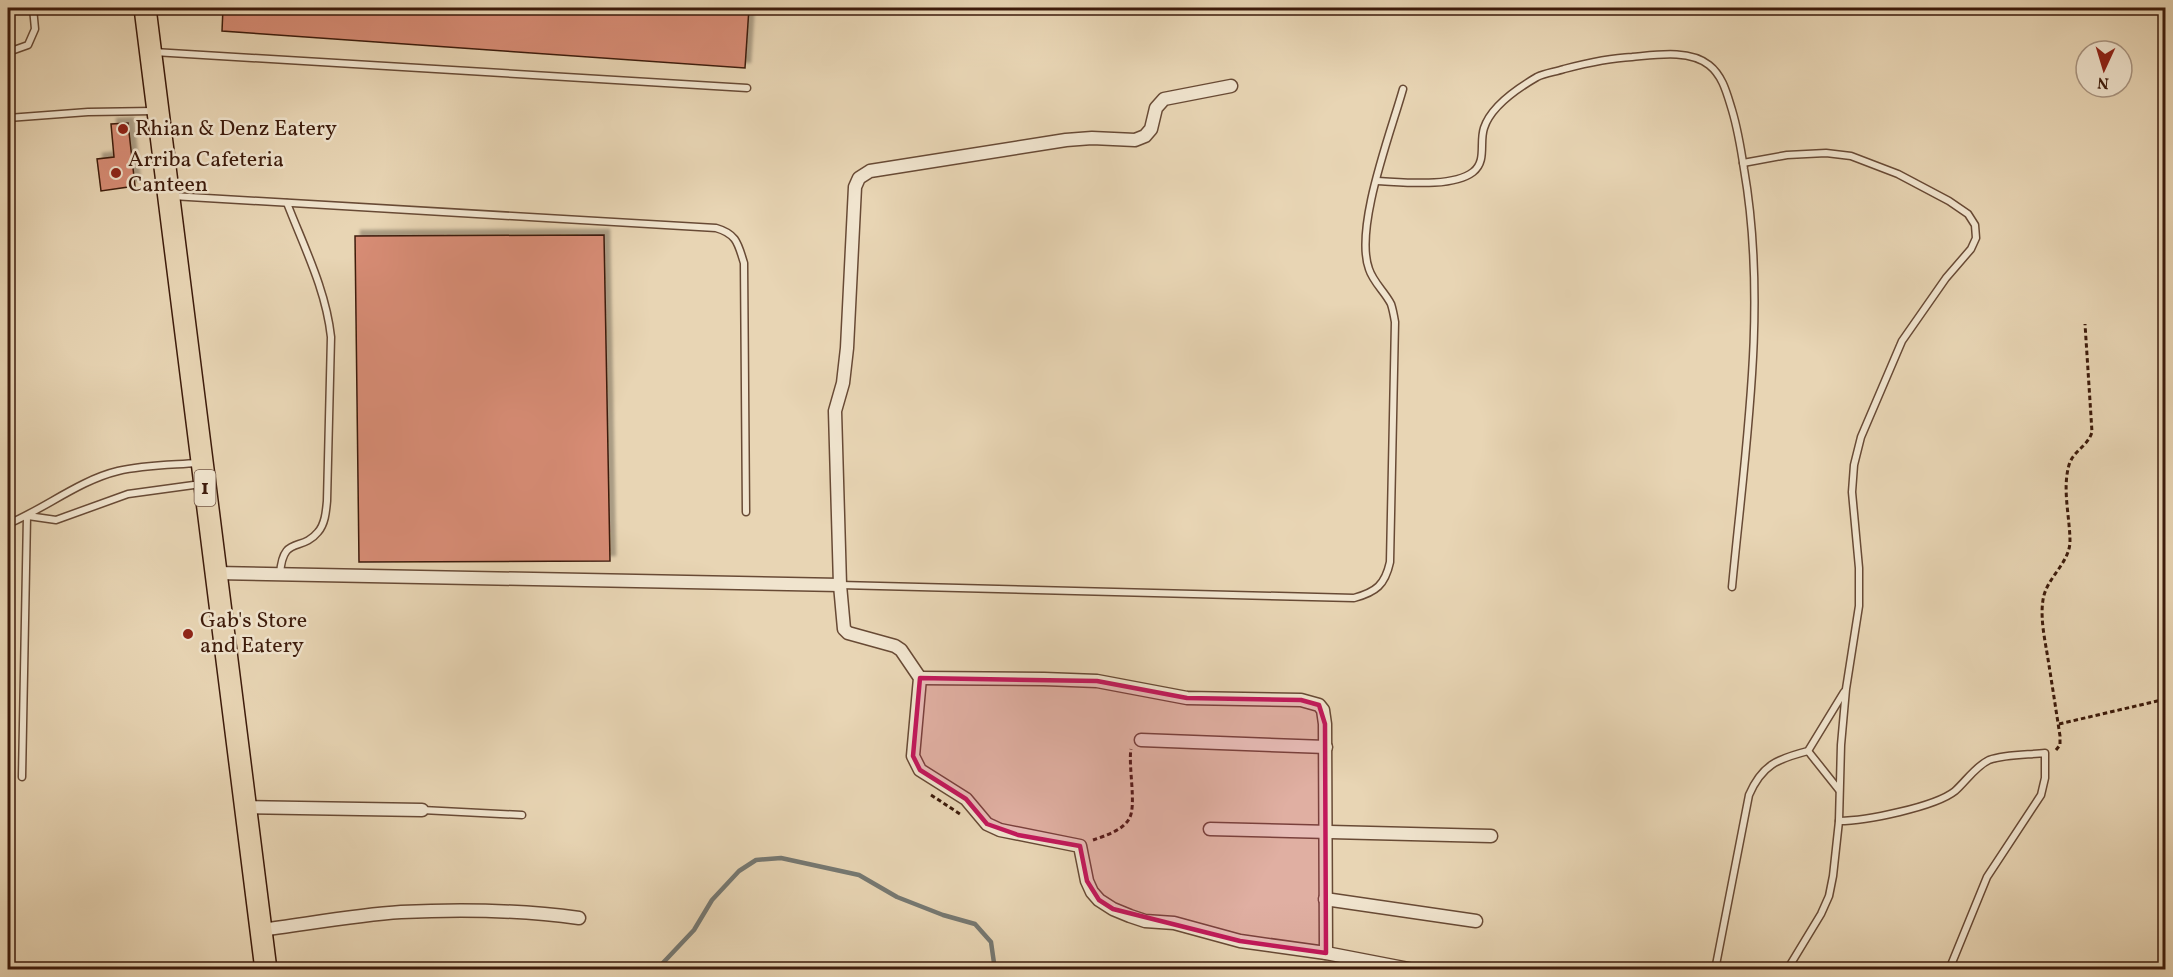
<svg xmlns="http://www.w3.org/2000/svg" width="2173" height="977" font-family="Vollkorn,serif">
<style>
.lines{fill:none;stroke-linecap:round;stroke-linejoin:round}
.stream{stroke:#757872;stroke-width:4.5}
.building{fill:#d78c74;stroke:#3d1b0b;stroke-width:1.5;filter:url(#shadow)}
.service-casing{stroke:#684a35;stroke-width:9}
.minor-casing{stroke:#684a35;stroke-width:15}
.trunk-casing{stroke:#3d1b0b;stroke-width:24}
.path{stroke:#3d1b0b;stroke-width:3;stroke-dasharray:4.5 3;stroke-linecap:butt}
.service{stroke:#f0e4ce;stroke-width:6}
.minor{stroke:#f0e4ce;stroke-width:12}
.trunk{stroke:#e8d5b4;stroke-width:21}
.marked{fill:#c2185b;fill-opacity:0.2;stroke:#c2185b;stroke-width:4.5;stroke-linejoin:round}
.poi-dot{fill:#8f2418;stroke:#f0e4ce;stroke-width:2}
.labels{text-anchor:middle;dominant-baseline:central;stroke-width:5;stroke-linejoin:round;paint-order:stroke}
.shield{fill:#f0e4ce;stroke:#735746;stroke-width:1.5}
.shield-label{font-size:21px;font-weight:bold;fill:#3d1b0b}
.poi-label{font-size:22px;fill:#3d1b0b;stroke:#f0e4ce;text-anchor:start}
</style>
<defs>
<filter id="shadow"><feDropShadow dx="5.5" dy="-5.5" stdDeviation="1.5" flood-color="#0004"/></filter>
</defs>
<rect width="100%" height="100%" fill="#e8d5b4"/>
<filter id="stains"><feTurbulence type="fractalNoise" baseFrequency=".00333" numOctaves="4"/><feColorMatrix values="0 0 0 0 .2 0 0 0 0 .09 0 0 0 0 .02 0 0 0 .5 -.17"/></filter>
<radialGradient id="worn" r=".72"><stop offset=".6" stop-color="#630" stop-opacity="0"/><stop offset="1" stop-color="#630" stop-opacity=".3"/></radialGradient>
<g class="lines">
<path class="stream" d="M651,970L660,966L694,930L712,900L739,871L756,860L781,858L859,875L897,897L943,915L975,924L991,942L995,970"/>
</g>
<g class="building">
<path d="M223,8H749L745,68L222,31Z"/>
<path d="M128,123L135,186L101,191L97,159L114,157L111,124Z"/>
<path d="M604,235L610,561L359,562L355,236Z"/>
</g>
<g class="lines">
<defs>
<g id="service">
<path d="M8,50H14L28,45L35,29L33,8"/>
<path d="M154,52L747,88"/>
<path d="M8,118L88,112L154,111"/>
<path d="M1743,163L1787,155L1826,153L1851,156L1898,174L1949,201L1968,214L1975,225L1976,238L1971,249L1946,278L1902,341L1861,437L1854,465L1852,492L1859,568V606L1846,689L1841,745L1839,821L1833,876L1829,896L1821,914L1787,970"/>
<path d="M1377,181C1402,182 1452,188 1473,172C1487,161 1479,143 1484,128C1491,106 1518,88 1537,77C1545,73 1555,72 1564,69C1587,63 1608,58 1632,57C1655,55 1689,49 1709,65C1723,76 1727,94 1732,110C1738,130 1741,149 1744,169C1768,307 1745,449 1732,587"/>
<path d="M172,196L716,228C737,234 738,244 744,263L746,512"/>
<path d="M28,516L56,520L128,494L201,484"/>
<path d="M8,524C44,509 80,480 118,471C143,465 171,465 197,463"/>
<path d="M280,574C283,534 301,553 318,532C325,524 326,512 327,501L331,337C326,290 304,247 287,203"/>
<path d="M840,585L1354,598C1376,592 1385,585 1390,562L1395,322C1394,316 1393,310 1391,304C1385,292 1373,282 1369,269C1354,228 1391,132 1403,89"/>
<path d="M1808,751L1839,790"/>
<path d="M22,777L27,516"/>
<path d="M422,810L522,815"/>
<path d="M1839,821C1865,821 1935,807 1955,791C1966,781 1976,766 1989,760C2006,754 2027,755 2045,753V778L2041,795L1987,877L1949,970"/>
<path d="M1715,970L1749,795C1762,765 1777,759 1808,751L1844,692"/>
</g>
<g id="minor">
<path d="M1231,86L1164,99L1156,108L1151,129L1145,136L1135,140L1092,138L1066,140L870,171L859,178L855,187L847,348L843,383L835,411L840,585L844,629L848,633L895,646L901,650L920,678L913,756L920,770L966,799L987,824L1000,830L1080,846L1087,881L1092,892L1099,900L1113,909L1130,916L1145,921L1174,923L1240,941L1326,953L1414,970"/>
<path d="M216,573L840,585"/>
<path d="M920,678L1044,679L1097,681L1187,698L1301,700L1319,705L1323,710L1325,724L1326,953"/>
<path d="M1141,740L1326,747"/>
<path d="M245,807L422,810"/>
<path d="M1210,829L1491,836"/>
<path d="M1325,899L1476,921"/>
<path d="M261,930C307,924 355,915 401,912C460,909 521,910 579,918"/>
</g>
<path id="trunk" d="M145,8L266,970"/>
</defs>
<use href="#service" class="service-casing"/>
<use href="#minor" class="minor-casing"/>
<use href="#trunk" class="trunk-casing"/>
<g class="path">
<path d="M2059,724L2166,699"/>
<path d="M2056,750L2060,745V736C2056,710 2052,684 2048,659C2045,640 2040,619 2043,600C2046,578 2069,564 2070,542C2070,517 2062,490 2069,465C2073,451 2088,446 2092,432L2085,324"/>
<path d="M931,795L960,814"/>
<path d="M1093,840C1104,836 1122,831 1129,819C1137,807 1128,766 1131,749"/>
</g>
<use href="#service" class="service"/>
<use href="#minor" class="minor"/>
<use href="#trunk" class="trunk"/>
</g>
<path class="marked" d="M920,678L1097,681L1187,698L1301,700L1319,705L1325,724L1326,953L1240,941L1113,909L1099,900L1087,881L1080,846L1018,835L987,824L966,799L920,770L913,756Z"/>
<g class="poi-dot">
<circle cx="123" cy="129" r="6"/>
<circle cx="116" cy="173" r="6"/>
<circle cx="188" cy="634" r="6"/>
</g>
<g class="labels">
<rect class="shield" x="194.5" y="470" width="21" height="36" rx="4.5"/>
<g class="shield-label">
<text x="205" y="488">1</text>
</g>
<g class="poi-label">
<text x="135" y="129">Rhian &amp; Denz Eatery</text>
<text x="128" y="160">Arriba Cafeteria<tspan x="128" dy="25">Canteen</tspan></text>
<text x="200" y="621">Gab's Store<tspan x="200" dy="25">and Eatery</tspan></text>
</g>
</g>
<rect width="2173" height="977" fill="none" stroke="#e8d5b4" stroke-width="30"/>
<rect x="9" y="9" width="2155" height="959" fill="none" stroke="#3d1b0b" stroke-width="3"/>
<rect x="15" y="15" width="2143" height="947" fill="none" stroke="#3d1b0b" stroke-width="1.5"/>
<g transform="translate(2104 69) rotate(184)"><circle r="28" fill="#f0e4ce" stroke="#a89480" stroke-width="1.5"/>
<path d="M0-4.5L10 22L0 15L-10 22Z" fill="#8f2418"/>
<text y="-9" font-size="16" font-weight="bold" text-anchor="middle" fill="#3d1b0b">N</text>
</g>
<rect width="100%" height="100%" filter="url(#stains)"/>
<rect width="100%" height="100%" fill="url(#worn)"/>
</svg>
